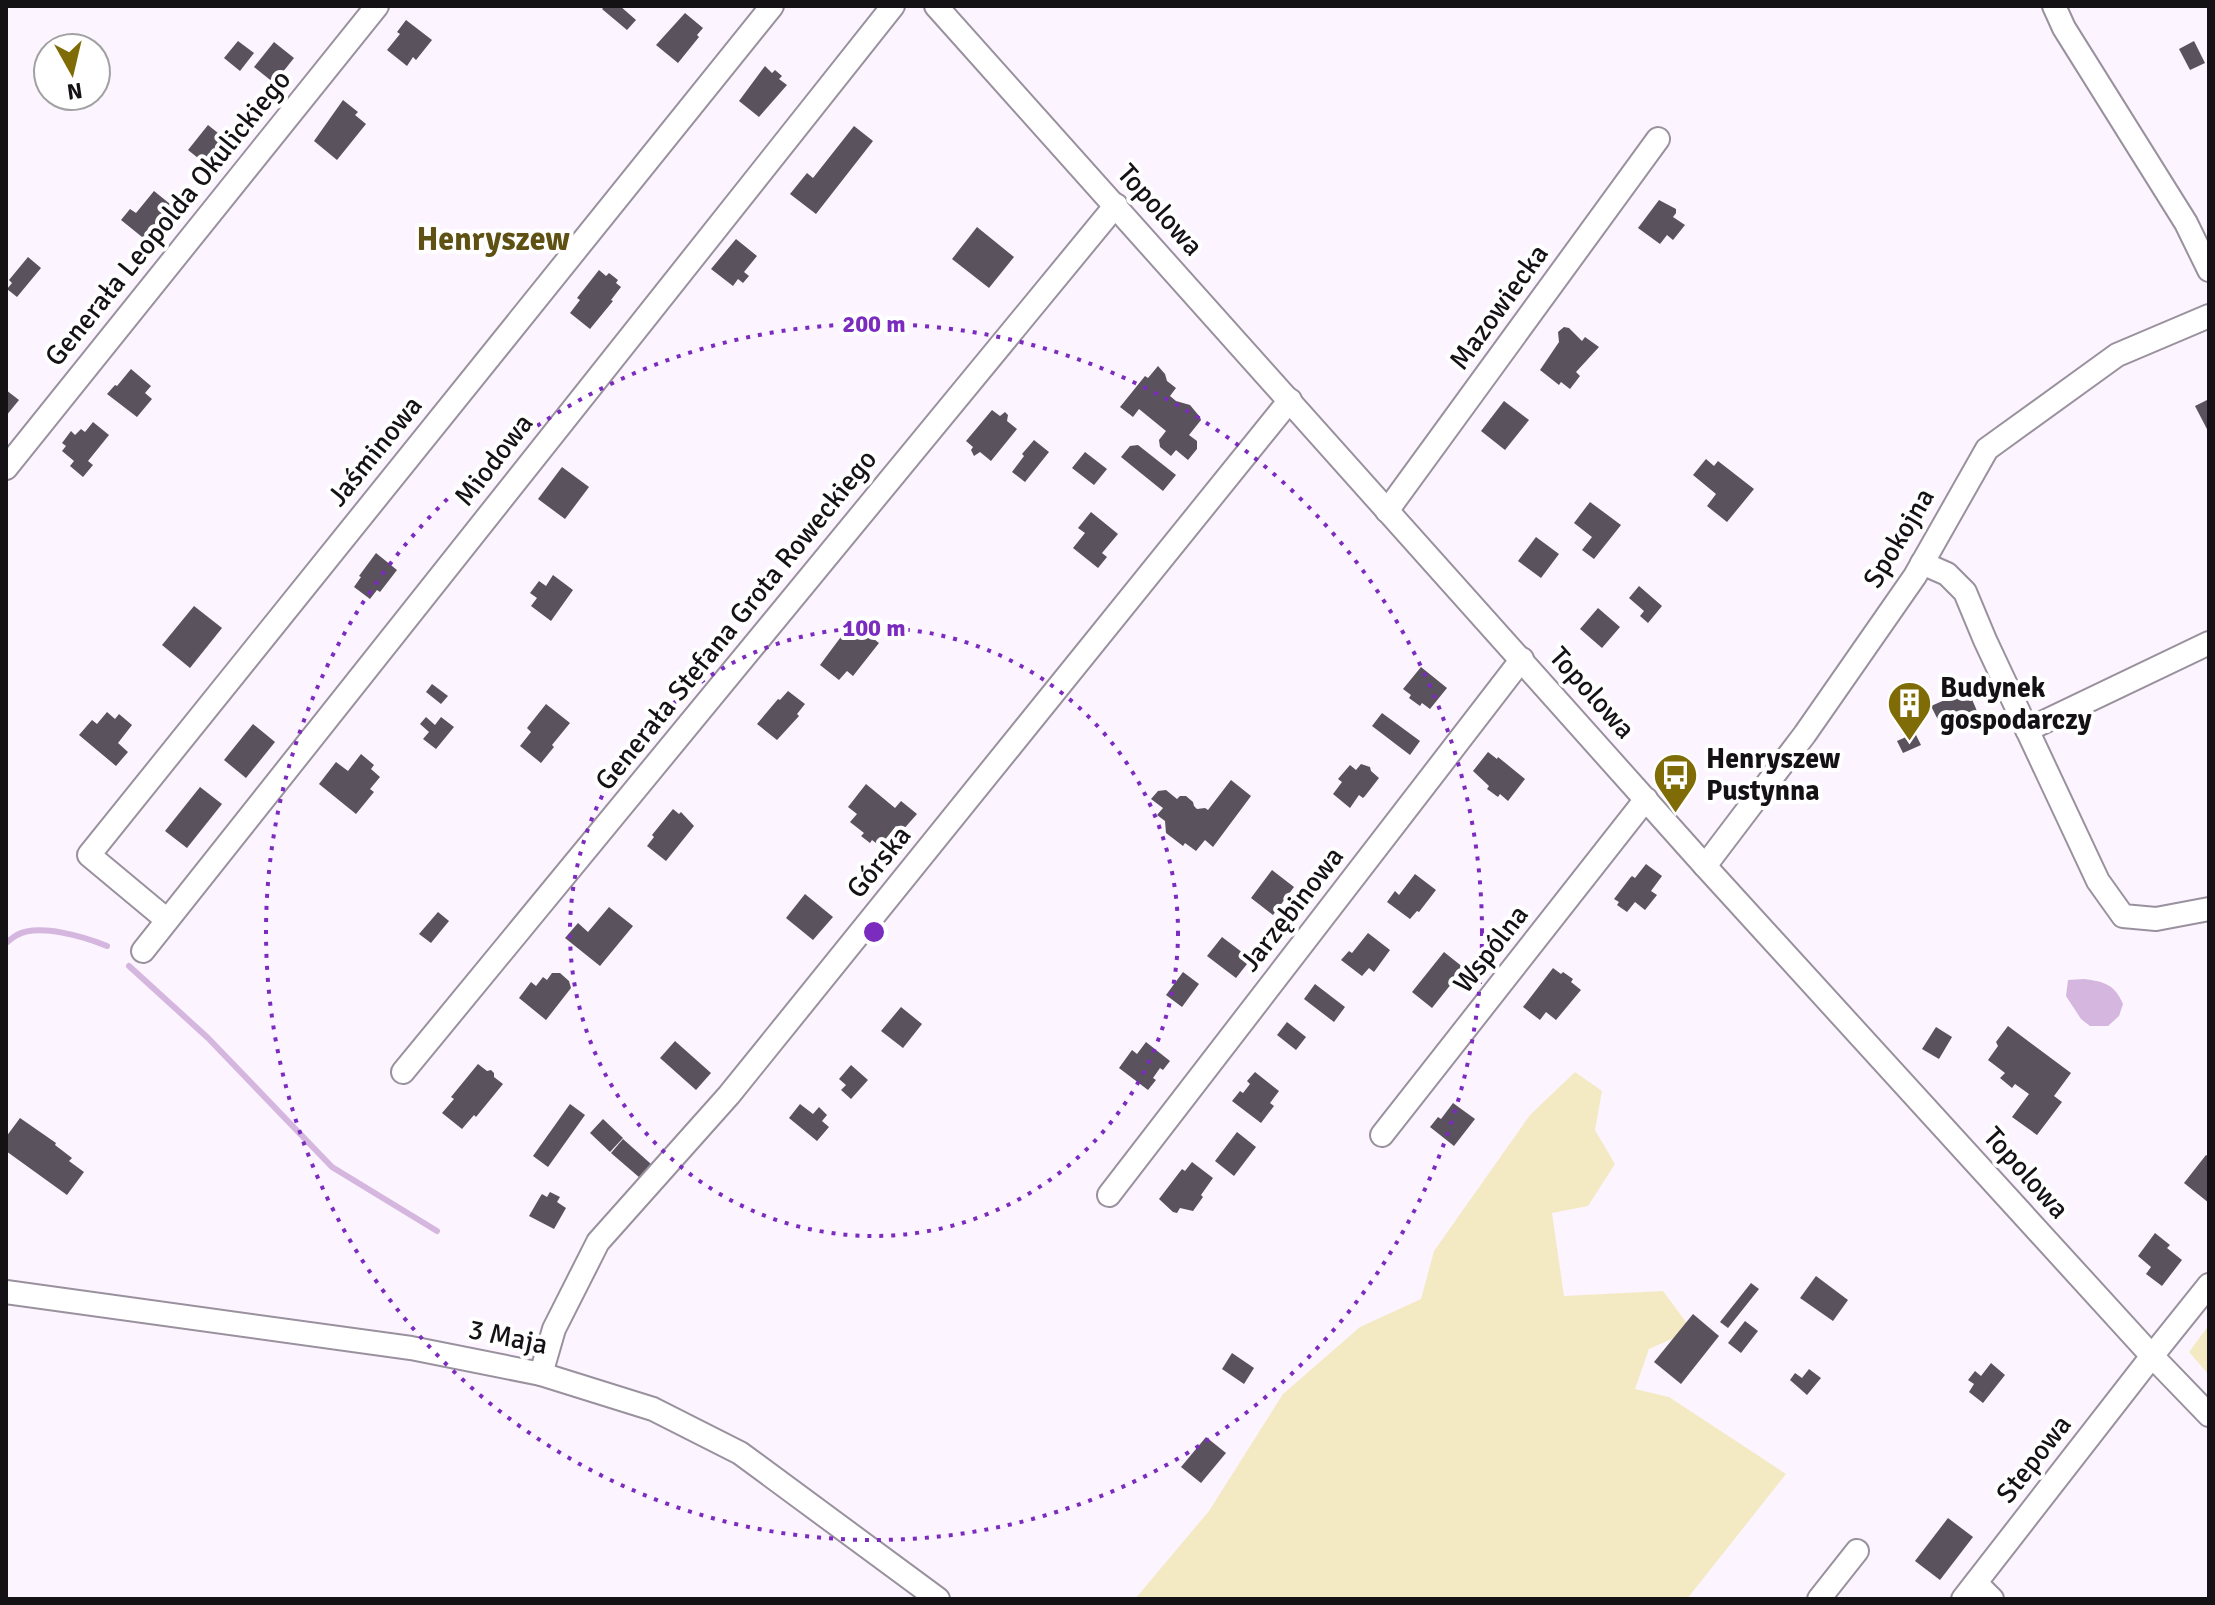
<svg xmlns="http://www.w3.org/2000/svg" width="2215" height="1605" font-family="Signika,sans-serif">
<style>
.green{fill:#f3eac4}
.water{fill:#d4b6df}
.lines{fill:none;stroke-linecap:round;stroke-linejoin:round}
.stream{stroke:#d4b6df;stroke-width:6}
.building{fill:#5a525d}
.minor-casing{stroke:#9a919e;stroke-width:26}
.minor{stroke:#fff;stroke-width:22}
.ring{fill:none;stroke:#7b2cbf;stroke-width:4;stroke-dasharray:4 8}
.labels{text-anchor:middle;dominant-baseline:central;stroke-width:8;stroke-linejoin:round;paint-order:stroke}
.street-label{font-size:28px;fill:#151216;stroke:#fff}
.poi-label{font-size:28px;font-weight:bold;fill:#151216;stroke:#fff;text-anchor:start}
.quarter-label{font-size:32px;font-weight:bold;fill:#5f5114;stroke:#fff}
.centre{fill:#7b2cbf;stroke:#fff;stroke-width:4}
.ring-label{font-size:24px;text-anchor:middle;font-weight:bold;fill:#7b2cbf;stroke:#fff;stroke-width:8;stroke-linejoin:round;paint-order:stroke}
</style>
<rect width="100%" height="100%" fill="#fcf4ff"/>
<g class="green">
<path d="M1575,1072L1602,1091L1595,1130L1615,1164L1588,1206L1552,1213L1564,1296L1663,1291L1692,1330L1649,1349L1635,1389L1669,1397L1786,1474L1687,1599H1135L1209,1511L1283,1394L1360,1327L1421,1299L1434,1251L1530,1115Z"/>
<path d="M2209,1325V1375L2189,1352Z"/>
</g>
<path class="water" d="M2084,979C2105,982 2114,984 2123,1004L2119,1016L2108,1026H2090L2081,1019L2066,996L2068,980Z"/>
<g class="lines">
<g class="stream">
<path d="M6,943C10,940 13,937 17,935C39,923 85,937 107,946"/>
<path d="M129,966L208,1038L332,1167L437,1231"/>
</g>
</g>
<g class="building">
<path d="M605,6H620L636,20L627,30L602,9Z"/>
<path d="M685,13L703,28L697,35L699,37L678,63L656,45Z"/>
<path d="M406,20L432,40L416,60L413,57L407,66L387,50L400,34L397,32Z"/>
<path d="M238,41L254,53L240,71L224,58Z"/>
<path d="M2194,41L2205,63L2190,70L2179,49Z"/>
<path d="M274,42L294,58L274,83L254,67Z"/>
<path d="M765,66L772,73L775,70L782,76L779,79L787,85L759,117L739,101Z"/>
<path d="M343,100L358,112L355,115L366,124L337,160L314,141Z"/>
<path d="M208,125L228,141L208,166L188,150Z"/>
<path d="M854,126L873,141L816,214L790,194L807,173L813,178Z"/>
<path d="M154,191L175,208L157,231L161,233L152,245L121,220L130,209L136,213Z"/>
<path d="M1659,200L1676,209V213L1673,217L1685,225L1673,240L1667,235L1660,244L1638,228Z"/>
<path d="M977,227L1014,257L989,288L952,259Z"/>
<path d="M736,239L757,256L744,272L749,276L743,283L738,279L733,286L711,269Z"/>
<path d="M28,257L41,268L17,297L7,289L12,283L9,280Z"/>
<path d="M599,270L606,276L609,273L618,280L616,283L621,287L611,300L613,301L590,329L570,313L580,300L577,298Z"/>
<path d="M1564,327L1569,328L1582,341L1585,337L1599,347L1576,372L1580,376L1570,389L1561,382L1559,385L1540,370L1559,342L1558,332Z"/>
<path d="M1158,366L1165,374L1167,381L1176,388L1170,396L1176,401L1190,405L1200,417L1201,420L1189,435L1197,441V449L1188,460L1176,450L1171,456L1160,447L1159,440L1166,431L1139,409L1133,417L1120,407L1145,376L1148,378Z"/>
<path d="M131,369L151,386L145,393L152,399L137,417L107,394L115,385L117,386Z"/>
<path d="M6,390L19,400L6,416Z"/>
<path d="M2209,399V433L2195,406Z"/>
<path d="M1504,401L1529,420L1505,450L1481,431Z"/>
<path d="M992,410L1000,416L1005,412L1008,415L1007,421L1017,429L991,461L980,452L974,456L971,450L973,447L966,441Z"/>
<path d="M93,422L109,435L88,461L93,465L83,477L70,466L74,461L62,451L66,446L62,443L71,431L75,435L81,429L85,432Z"/>
<path d="M1034,440L1049,452L1025,482L1012,472L1024,456L1022,454Z"/>
<path d="M1138,445L1176,475L1163,491L1121,457L1130,446Z"/>
<path d="M1085,452L1107,469L1094,485L1072,468Z"/>
<path d="M1706,459L1714,466L1718,461L1754,489L1727,522L1707,506L1716,494L1693,475Z"/>
<path d="M562,467L589,487L565,519L538,499Z"/>
<path d="M1590,502L1621,525L1594,559L1582,550L1592,537L1574,523Z"/>
<path d="M1091,512L1118,534L1102,553L1107,557L1098,568L1073,548L1085,533L1078,528Z"/>
<path d="M1536,537L1559,554L1541,578L1518,561Z"/>
<path d="M376,553L397,570L380,592L377,590L370,599L354,587L361,577L359,576Z"/>
<path d="M553,575L573,590L551,621L531,606L537,598L530,593L539,581L546,586Z"/>
<path d="M1639,586L1662,606L1648,623L1640,616L1644,611L1629,598Z"/>
<path d="M194,606L222,628L190,668L162,645Z"/>
<path d="M1598,608L1620,627L1602,648L1580,629Z"/>
<path d="M852,622L879,643L853,676L847,671L839,680L820,665Z"/>
<path d="M1421,667L1447,688L1430,709L1422,703L1420,706L1409,698L1411,695L1403,689Z"/>
<path d="M432,684L448,696L441,704L426,692Z"/>
<path d="M1968,690L1977,711L1942,728L1931,706Z"/>
<path d="M788,691L805,704L797,714L799,716L777,740L757,724L778,699L780,700Z"/>
<path d="M546,704L570,723L552,745L554,747L541,763L520,746L531,732L527,728Z"/>
<path d="M107,712L115,719L119,714L132,725L118,743L128,752L116,766L79,735L92,720L97,724Z"/>
<path d="M1382,713L1420,741L1410,755L1372,726Z"/>
<path d="M426,717L435,725L441,717L454,727L436,749L423,739L429,732L420,724Z"/>
<path d="M253,724L275,742L246,778L224,760Z"/>
<path d="M1915,733L1921,745L1903,753L1897,741Z"/>
<path d="M1488,752L1497,759L1498,757L1525,779L1508,801L1500,794L1498,797L1487,789L1489,786L1473,771Z"/>
<path d="M361,754L374,765L371,769L380,777L370,789L374,792L356,814L319,784L336,762L348,771Z"/>
<path d="M1361,764L1370,767L1371,771L1379,778L1365,796L1363,798L1359,795L1350,808L1333,794L1342,782L1338,779L1350,765L1356,770Z"/>
<path d="M1231,780L1251,796L1213,847L1205,840L1196,851L1185,843L1183,846L1166,833L1165,821L1157,815L1163,808L1151,799L1158,791L1166,790L1177,799L1180,796H1186L1193,802L1194,806L1197,809L1205,808L1208,810Z"/>
<path d="M866,784L895,808L901,801L917,814L902,831L896,826L880,846L872,840L870,843L861,836L864,833L850,822L857,814L848,807Z"/>
<path d="M200,787L222,804L187,848L165,831Z"/>
<path d="M673,809L679,814L681,812L694,826L666,861L647,846L654,837L652,835Z"/>
<path d="M1646,864L1662,876L1651,891L1657,895L1645,910L1635,902L1627,912L1617,905L1619,902L1614,899L1630,878L1632,876L1635,878Z"/>
<path d="M1272,870L1294,887L1273,915L1251,898Z"/>
<path d="M1415,874L1436,890L1419,912L1417,911L1410,919L1387,902L1395,891L1399,895Z"/>
<path d="M805,894L833,917L813,940L786,918Z"/>
<path d="M609,907L633,926L600,966L565,938L578,923L588,932Z"/>
<path d="M438,912L449,921L431,943L419,934Z"/>
<path d="M1368,933L1390,950L1374,972L1369,968L1362,976L1341,960L1349,951L1352,953Z"/>
<path d="M1222,937L1251,959L1236,978L1207,956Z"/>
<path d="M1444,952L1464,968L1432,1008L1412,992Z"/>
<path d="M1553,968L1561,974L1563,972L1573,979L1571,982L1581,990L1556,1020L1546,1012L1540,1020L1523,1007Z"/>
<path d="M1183,972L1199,984L1182,1007L1166,995Z"/>
<path d="M552,973H560L569,981L571,988L546,1020L519,998L531,982L536,986L543,977L547,980Z"/>
<path d="M1315,984L1345,1007L1334,1022L1304,999Z"/>
<path d="M901,1007L922,1024L903,1048L881,1031Z"/>
<path d="M1287,1022L1306,1037L1296,1050L1277,1035Z"/>
<path d="M2008,1026L2071,1073L2054,1096L2062,1102L2037,1135L2012,1117L2029,1094L2015,1084L2012,1088L2000,1078L2005,1073L1988,1060L1998,1046L1996,1042Z"/>
<path d="M1936,1027L1952,1037L1939,1059L1922,1049Z"/>
<path d="M675,1041L711,1073L696,1090L660,1058Z"/>
<path d="M1146,1042L1170,1061L1163,1070L1160,1068L1153,1078L1156,1080L1148,1090L1119,1068L1132,1050L1137,1054Z"/>
<path d="M478,1064L487,1071L491,1070L494,1073V1077L503,1084L476,1117L474,1115L462,1129L442,1113L454,1099L451,1097Z"/>
<path d="M851,1065L868,1080L851,1099L841,1090L846,1085L839,1079Z"/>
<path d="M1255,1072L1279,1091L1270,1103L1274,1106L1261,1123L1232,1101L1240,1091L1243,1093L1250,1084L1247,1081Z"/>
<path d="M1453,1103L1475,1119L1454,1146L1430,1127L1438,1117L1441,1119Z"/>
<path d="M570,1104L585,1115L548,1167L533,1156Z"/>
<path d="M800,1104L813,1114L819,1107L827,1115L822,1121L829,1127L817,1141L789,1118Z"/>
<path d="M20,1118L56,1143L55,1145L72,1158L69,1161L84,1172L67,1195L6,1151V1137Z"/>
<path d="M603,1119L623,1138L610,1152L590,1133Z"/>
<path d="M1237,1132L1256,1147L1234,1176L1215,1161Z"/>
<path d="M623,1139L651,1164L640,1178L611,1153Z"/>
<path d="M2206,1155L2209,1157V1203L2184,1183Z"/>
<path d="M1192,1162L1213,1178L1201,1195L1203,1197L1193,1211L1180,1208L1177,1213L1173,1212L1159,1199L1182,1169L1185,1171Z"/>
<path d="M550,1192L560,1197L557,1202L566,1208L554,1229L529,1216L540,1197L542,1194L547,1197Z"/>
<path d="M2155,1233L2170,1245L2167,1248L2182,1260L2162,1286L2146,1274L2151,1267L2138,1256Z"/>
<path d="M1816,1276L1848,1300L1833,1321L1800,1298Z"/>
<path d="M1751,1283L1759,1289L1728,1328L1720,1322Z"/>
<path d="M1693,1314L1719,1336L1681,1384L1654,1362Z"/>
<path d="M1745,1321L1758,1331L1741,1353L1728,1343Z"/>
<path d="M1232,1353L1254,1368L1244,1384L1222,1369Z"/>
<path d="M1991,1363L2005,1375L1983,1403L1969,1392L1974,1384L1968,1380L1975,1371L1981,1376Z"/>
<path d="M1809,1369L1821,1378L1807,1395L1790,1380L1795,1373L1802,1378Z"/>
<path d="M1206,1437L1226,1453L1201,1483L1181,1467Z"/>
<path d="M1948,1518L1973,1537L1940,1580L1915,1561Z"/>
</g>
<g class="lines">
<defs>
<g id="minor">
<path d="M936,6L1705,866L2152,1356L2209,1415"/>
<path d="M2054,6L2064,28L2186,223L2209,270"/>
<path d="M6,468L377,6"/>
<path d="M1387,511L1658,139"/>
<path d="M1922,563L1947,574L1965,592L1985,640L2098,881L2123,916L2156,919L2209,909"/>
<path d="M2027,730L2209,643"/>
<path d="M1705,866L1805,734L1915,576L1987,449L2117,355L2209,316"/>
<path d="M167,920L89,855L772,6"/>
<path d="M143,951L893,6"/>
<path d="M403,1072L1116,205"/>
<path d="M1382,1135L1646,799"/>
<path d="M1109,1195L1522,659"/>
<path d="M6,1292L411,1348L541,1374L653,1409L740,1453L938,1599"/>
<path d="M541,1374L554,1329L598,1242L729,1095L1290,400"/>
<path d="M1976,1583L1992,1599"/>
<path d="M1819,1599L1857,1551"/>
<path d="M1963,1599L2152,1356L2209,1285"/>
</g>
</defs>
<use href="#minor" class="minor-casing"/>
<use href="#minor" class="minor"/>
</g>
<g class="ring">
<circle cx="874" cy="932" r="304"/>
<circle cx="874" cy="932" r="608"/>
</g>
<defs>
<symbol id="building-pin" viewBox="-11 -11 22 30"><path d="M0 17L-7.5 6A9.5 9.5 0 1 1 7.5 6Z" fill="#7f6c06" stroke="#fff"/><path d="M-4-6H4V6H1V3H-1V6H-4ZM-2.5-4.3h1.7v1.8h-1.7ZM.8-4.3h1.7v1.8H.8ZM-2.5-1h1.7V.8h-1.7ZM.8-1h1.7V.8H.8Z" fill="#fff"/></symbol>
<symbol id="bus-pin" viewBox="-11 -11 22 30"><path d="M0 17L-7.5 6A9.5 9.5 0 1 1 7.5 6Z" fill="#7f6c06" stroke="#fff"/><path d="M-5-6H5V4H4V6H2V4H-2V6H-4V4H-5ZM-3.5-4V0h7V-4ZM-3.5 1.2v1.5H-2V1.2ZM2 1.2v1.5H3.5V1.2Z" fill="#fff"/></symbol>
</defs>
<g fill-rule="evenodd">
<use href="#building-pin" x="1884" y="678" width="51" height="69"/>
<use href="#bus-pin" x="1650" y="750" width="51" height="69"/>
</g>
<g class="labels">
<g class="street-label">
<text transform="translate(1160 210) rotate(48)">Topolowa</text>
<text transform="translate(168 218) rotate(-51)">Generała Leopolda Okulickiego</text>
<text transform="translate(1499 307) rotate(-54)">Mazowiecka</text>
<text transform="translate(375 451) rotate(-51)">Jaśminowa</text>
<text transform="translate(494 460) rotate(-52)">Miodowa</text>
<text transform="translate(1899 538) rotate(-59)">Spokojna</text>
<text transform="translate(736 620) rotate(-51)">Generała Stefana Grota Roweckiego</text>
<text transform="translate(1592 693) rotate(48)">Topolowa</text>
<text transform="translate(879 862) rotate(-51)">Górska</text>
<text transform="translate(1292 909) rotate(-52)">Jarzębinowa</text>
<text transform="translate(1491 949) rotate(-52)">Wspólna</text>
<text transform="translate(2026 1173) rotate(48)">Topolowa</text>
<text transform="translate(508 1337) rotate(12)">3 Maja</text>
<text transform="translate(2034 1459) rotate(-52)">Stepowa</text>
</g>
<g class="poi-label">
<text x="1940" y="688">Budynek<tspan x="1940" dy="32">gospodarczy</tspan></text>
<text x="1706" y="759">Henryszew<tspan x="1706" dy="32">Pustynna</tspan></text>
</g>
<g class="quarter-label">
<text x="493" y="239">Henryszew</text>
</g>
</g>
<circle cx="874" cy="932" r="12" class="centre"/>
<g class="ring-label">
<text x="874" y="332">200 m</text>
<text x="874" y="636">100 m</text>
</g>
<rect width="2215" height="1605" fill="none" stroke="#151216" stroke-width="16"/>
<g transform="translate(72 72) rotate(172)"><circle r="38" fill="#ffffff" stroke="#a1a0a2" stroke-width="2"/>
<path d="M0-6L14 30L0 20L-14 30Z" fill="#7f6c06"/>
<text y="-12" font-size="22" font-weight="bold" text-anchor="middle" fill="#151216">N</text>
</g>
</svg>
